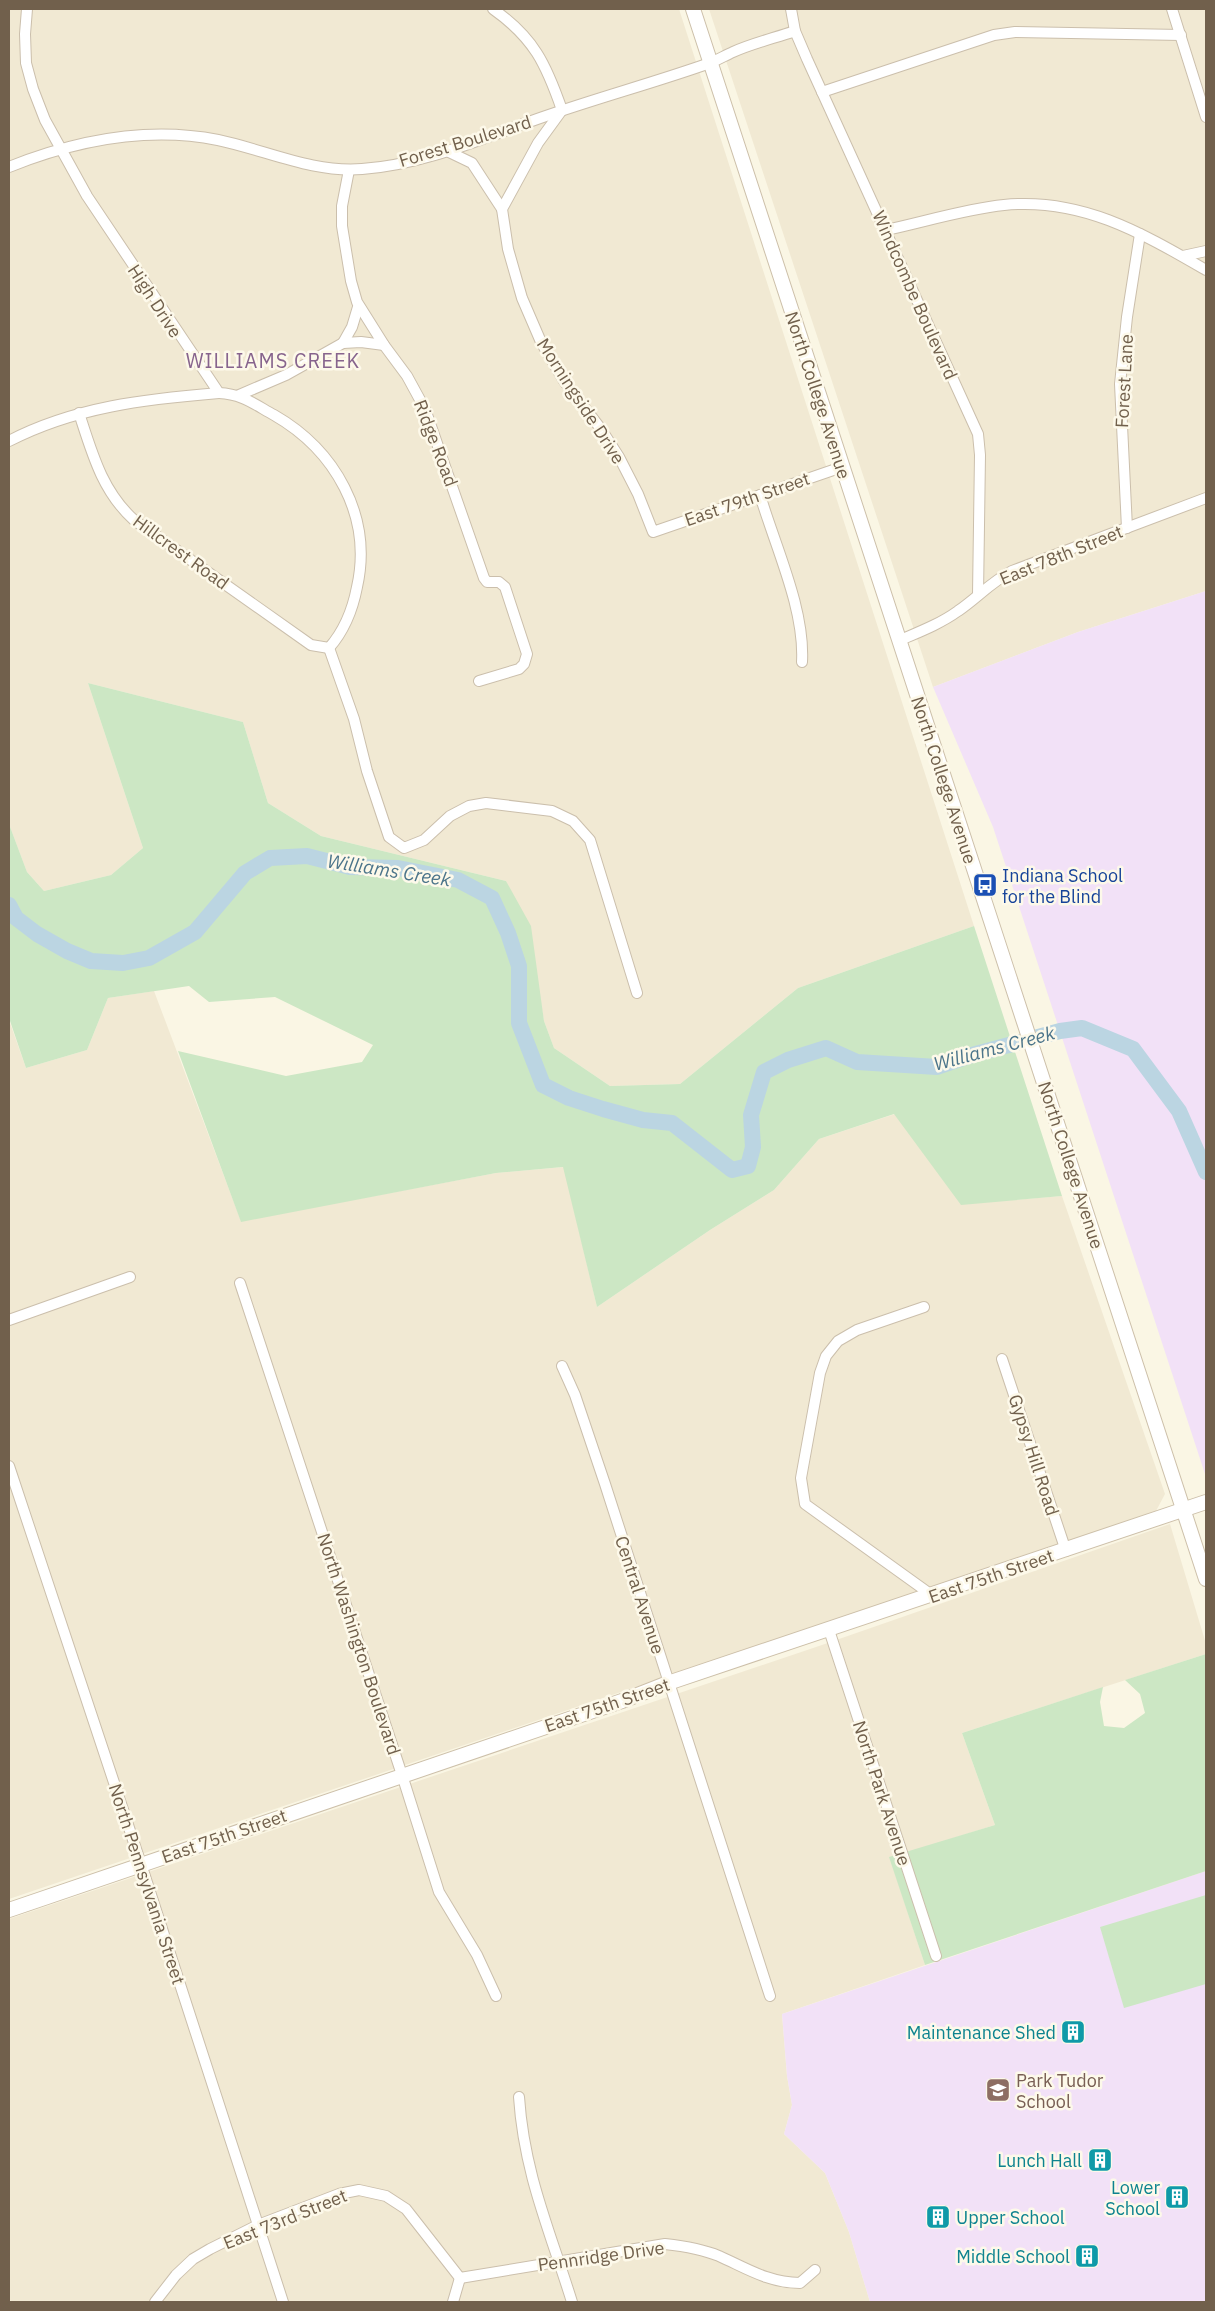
<svg xmlns="http://www.w3.org/2000/svg" width="1215" height="2311" font-family="'IBM Plex Sans',sans-serif">
<style>
.residential{fill:#f1e9d3}
.education{fill:#f2e1f7}
.green{fill:#cce7c4}
.lines{fill:none;stroke-linecap:round;stroke-linejoin:round}
.river{stroke:#bbd5e2;stroke-width:16}
.street-casing{stroke:#cbbfac;stroke-width:12}
.secondary-casing{stroke:#cdc0aa;stroke-width:16}
.street{stroke:#fff;stroke-width:10}
.secondary{stroke:#fff;stroke-width:14}
.labels{text-anchor:middle;dominant-baseline:central;stroke-width:5;stroke-linejoin:round;paint-order:stroke}
.street-label{font-size:18px;fill:#71604c;stroke:#fdf9ea}
.transit-label{font-size:18px;fill:#164399;stroke:#fdf9ea;text-anchor:start}
.culture-label{font-size:18px;fill:#0d838f;stroke:#fdf9ea;text-anchor:end}
.education-label{font-size:18px;fill:#785e54;stroke:#fdf9ea;text-anchor:start}
.water-label{font-size:19px;font-style:italic;fill:#4b748a;stroke:#fdf9ea}
.quarter-label{font-size:20px;letter-spacing:1px;fill:#87648d;stroke:#fdf9ea}
</style>
<rect width="100%" height="100%" fill="#faf6e4"/>
<g class="residential">
<path d="M9,9H679L974,926L798,988L680,1084L610,1086L554,1048L544,1021L536,975L506,881L321,836L268,803L243,722L88,683L143,848L111,875L44,891L27,872L9,824Z"/>
<path d="M709,9H1206V591L1078,632L933,687Z"/>
<path d="M154,991L241,1221L496,1173L564,1167L597,1307L710,1230L774,1190L819,1139L895,1114L961,1204L1062,1196L1165,1494L1156,1511L9,1899V1020L26,1068L87,1050L108,998Z"/>
<path d="M1170,1524L1206,1644V1654L962,1733L995,1825L890,1858L925,1965L782,2014L787,2076L792,2105L784,2134L825,2173L849,2232L870,2302H11L9,2297V1919L819,1646Z"/>
</g>
<g class="education">
<path d="M1206,591V1473L1205,1474L993,827L933,687L1078,632Z"/>
<path d="M1206,1871V2302H870L849,2232L825,2173L784,2134L792,2105L787,2076L782,2014Z"/>
</g>
<g class="green">
<path d="M88,683L243,722L268,803L321,836L506,881L531,926L544,1021L554,1048L610,1086L680,1084L798,988L974,926L1062,1196L961,1205L894,1114L819,1139L774,1190L710,1230L597,1307L563,1167L496,1173L241,1222L178,1051L286,1076L362,1062L373,1045L275,997L209,1002L189,986L108,998L87,1050L26,1068L9,1018V824L27,872L44,891L111,875L143,848Z"/>
<path d="M1206,1654V1871L925,1965L889,1857L995,1825L962,1733L1103,1687L1100,1702L1104,1726L1124,1728L1145,1713L1140,1694L1125,1680Z"/>
<path d="M1206,1895V1984L1124,2008L1100,1927Z"/>
</g>
<g class="lines">
<path class="river" d="M9,905L16,918L37,934L67,951L91,961L123,963L149,958L195,932L245,873L270,858L307,856L350,867L398,868L458,880L492,898L508,933L519,966V1023L543,1085L569,1098L603,1109L643,1120L672,1123L732,1170L748,1166L753,1147L751,1115L764,1072L788,1060L826,1048L857,1062L937,1067L972,1055L1060,1031L1082,1028L1133,1049L1179,1111L1206,1172"/>
<defs>
<g id="street">
<path d="M27,9L25,34L26,63L33,89L45,120L87,196L219,393C242,394 254,404 274,415C335,450 373,516 357,587C353,608 344,631 329,648"/>
<path d="M493,9C534,38 546,64 562,110L538,143L502,209L508,249L522,298L541,342L564,381L601,429L619,457L638,494L653,532L842,467"/>
<path d="M791,9L795,31L807,59L978,434L980,455L978,595"/>
<path d="M1172,9L1206,117"/>
<path d="M822,92L994,35L1015,32L1181,35"/>
<path d="M447,151L472,163L502,209"/>
<path d="M9,167C74,141 147,126 218,140C266,150 312,173 362,169C424,165 485,137 543,117C597,98 653,83 707,64C716,61 724,56 733,52C753,43 775,38 795,31"/>
<path d="M349,170L342,206V226L351,281L357,302L384,345L407,376L425,409L484,578L487,582H499L505,587L527,654L524,664L519,669L479,681"/>
<path d="M886,230C924,222 965,209 1004,205C1081,197 1142,233 1206,270"/>
<path d="M1183,256L1206,251"/>
<path d="M343,343L352,327L358,307"/>
<path d="M239,395L286,375L343,343L361,342L384,345"/>
<path d="M79,413C92,453 102,491 134,520L311,645L329,648"/>
<path d="M9,441C75,407 145,399 219,393"/>
<path d="M760,495C775,546 805,609 802,662"/>
<path d="M1127,528L1120,384L1127,317L1140,234"/>
<path d="M898,641C919,632 940,624 958,611C977,598 991,582 1012,571L1206,498"/>
<path d="M329,648L354,719L367,771L389,837L404,848L424,840L450,816L469,806L486,803L552,811L573,821L590,840L637,993"/>
<path d="M240,1283L402,1775L439,1892L477,1955L496,1996"/>
<path d="M924,1307L857,1330L838,1341L826,1356L820,1373L801,1478L805,1504L933,1596"/>
<path d="M9,1320L130,1277"/>
<path d="M1002,1359L1066,1551"/>
<path d="M562,1366L575,1395L605,1484L770,1996"/>
<path d="M9,1466L141,1864L283,2302"/>
<path d="M829,1630L936,1956"/>
<path d="M519,2097C524,2173 550,2231 572,2302"/>
<path d="M460,2278L665,2244C683,2246 702,2249 719,2256C746,2268 769,2283 800,2283L815,2270"/>
<path d="M155,2302L176,2275L193,2259L210,2249L258,2225L339,2194L359,2190L386,2196L406,2209L460,2278"/>
<path d="M453,2302L460,2278"/>
</g>
<g id="secondary">
<path d="M693,9L1206,1579"/>
<path d="M9,1910L622,1701L668,1683L1206,1502"/>
</g>
</defs>
<use href="#street" class="street-casing"/>
<use href="#secondary" class="secondary-casing"/>
<use href="#street" class="street"/>
<use href="#secondary" class="secondary"/>
</g>
<defs>
<symbol id="bus-square" viewBox="-11 -11 22 22"><rect x="-9" y="-9" width="18" height="18" rx="4" fill="#1a4fb4" stroke="#fdf9ea"/><path d="M-5-6H5V4H4V6H2V4H-2V6H-4V4H-5ZM-3.5-4V0h7V-4ZM-3.5 1.2v1.5H-2V1.2ZM2 1.2v1.5H3.5V1.2Z" fill="#fff"/></symbol>
<symbol id="building-square" viewBox="-11 -11 22 22"><rect x="-9" y="-9" width="18" height="18" rx="4" fill="#0f9aa8" stroke="#fdf9ea"/><path d="M-4-6H4V6H1V3H-1V6H-4ZM-2.5-4.3h1.7v1.8h-1.7ZM.8-4.3h1.7v1.8H.8ZM-2.5-1h1.7V.8h-1.7ZM.8-1h1.7V.8H.8Z" fill="#fff"/></symbol>
<symbol id="school-square" viewBox="-11 -11 22 22"><rect x="-9" y="-9" width="18" height="18" rx="4" fill="#8d6e63" stroke="#fdf9ea"/><path d="M0-5L7-2L0 1L-7-2ZM-4 1L0 2.5L4 1V4Q0 6-4 4Z" fill="#fff"/></symbol>
</defs>
<g fill-rule="evenodd">
<use href="#bus-square" x="971" y="871" width="28" height="28"/>
<use href="#building-square" x="1059" y="2018" width="28" height="28"/>
<use href="#school-square" x="984" y="2076" width="28" height="28"/>
<use href="#building-square" x="1086" y="2146" width="28" height="28"/>
<use href="#building-square" x="1163" y="2183" width="28" height="28"/>
<use href="#building-square" x="924" y="2203" width="28" height="28"/>
<use href="#building-square" x="1073" y="2242" width="28" height="28"/>
</g>
<g class="labels">
<g class="street-label">
<text transform="translate(465 141) rotate(-17)">Forest Boulevard</text>
<text transform="translate(915 295) rotate(66)">Windcombe Boulevard</text>
<text transform="translate(155 301) rotate(57)">High Drive</text>
<text transform="translate(1124 381) rotate(-87)">Forest Lane</text>
<text transform="translate(818 395) rotate(72)">North College Avenue</text>
<text transform="translate(581 401) rotate(57)">Morningside Drive</text>
<text transform="translate(436 443) rotate(69)">Ridge Road</text>
<text transform="translate(747 499) rotate(-19)">East 79th Street</text>
<text transform="translate(181 552) rotate(36)">Hillcrest Road</text>
<text transform="translate(1061 555) rotate(-22)">East 78th Street</text>
<text transform="translate(944 780) rotate(72)">North College Avenue</text>
<text transform="translate(1071 1165) rotate(72)">North College Avenue</text>
<text transform="translate(1034 1455) rotate(72)">Gypsy Hill Road</text>
<text transform="translate(991 1576) rotate(-19)">East 75th Street</text>
<text transform="translate(640 1595) rotate(72)">Central Avenue</text>
<text transform="translate(359 1644) rotate(72)">North Washington Boulevard</text>
<text transform="translate(607 1705) rotate(-19)">East 75th Street</text>
<text transform="translate(882 1793) rotate(72)">North Park Avenue</text>
<text transform="translate(224 1836) rotate(-19)">East 75th Street</text>
<text transform="translate(147 1884) rotate(72)">North Pennsylvania Street</text>
<text transform="translate(285 2219) rotate(-22)">East 73rd Street</text>
<text transform="translate(601 2256) rotate(-8)">Pennridge Drive</text>
</g>
<g class="transit-label">
<text x="1002" y="875">Indiana School<tspan x="1002" dy="21">for the Blind</tspan></text>
</g>
<g class="culture-label">
<text x="1056" y="2032">Maintenance Shed</text>
<text x="1082" y="2160">Lunch Hall</text>
<text x="1160" y="2187">Lower<tspan x="1160" dy="21">School</tspan></text>
<text x="956" y="2217" text-anchor="start">Upper School</text>
<text x="1070" y="2256">Middle School</text>
</g>
<g class="education-label">
<text x="1016" y="2080">Park Tudor<tspan x="1016" dy="21">School</tspan></text>
</g>
<g class="water-label">
<text transform="translate(389 870) rotate(9)">Williams Creek</text>
<text transform="translate(994 1048) rotate(-15)">Williams Creek</text>
</g>
<g class="quarter-label">
<text x="273" y="360">WILLIAMS CREEK</text>
</g>
</g>
<rect width="1215" height="2311" fill="none" stroke="#71604c" stroke-width="20"/>
</svg>
